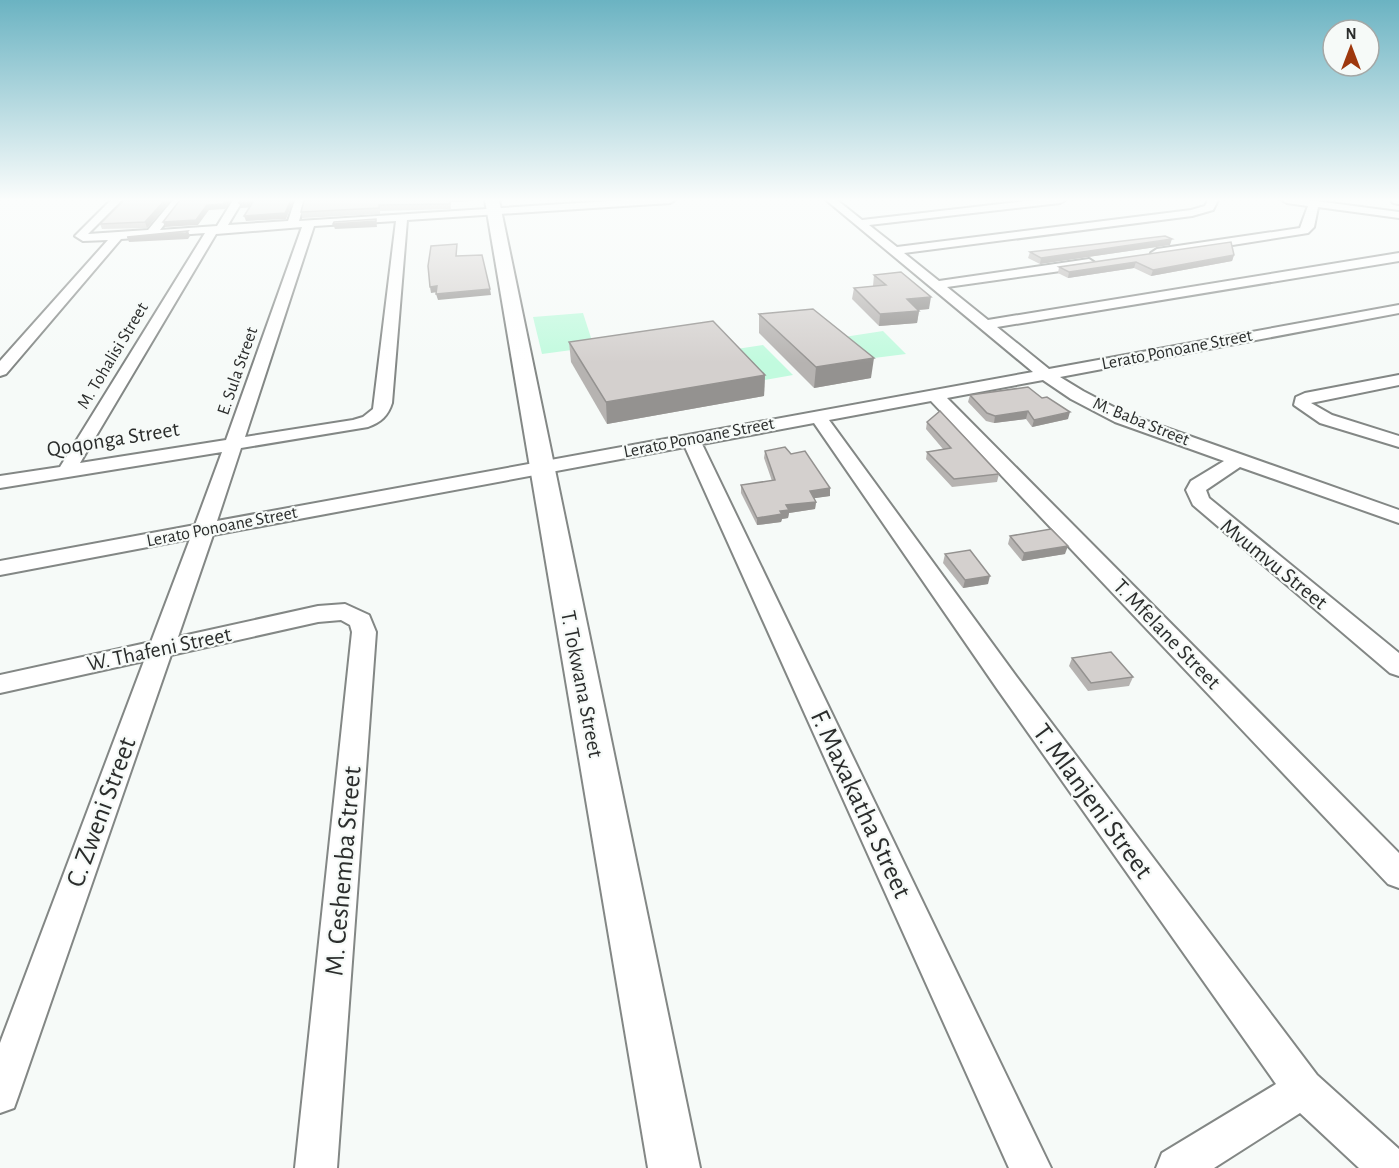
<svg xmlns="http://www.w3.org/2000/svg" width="1399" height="1168" font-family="'Alegreya Sans',sans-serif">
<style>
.green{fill:#c1fade}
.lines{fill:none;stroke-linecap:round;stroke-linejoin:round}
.minor-casing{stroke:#838785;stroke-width:4}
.tertiary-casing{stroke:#838785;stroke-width:4}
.minor{fill:#fff;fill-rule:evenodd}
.tertiary{fill:#fff;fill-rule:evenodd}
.wall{fill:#b6b3b1}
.shaded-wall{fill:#949290}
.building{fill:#d4d0ce;stroke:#949290;stroke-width:1.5}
.labels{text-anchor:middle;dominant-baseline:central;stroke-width:4.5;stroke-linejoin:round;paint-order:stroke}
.far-street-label{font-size:18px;fill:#2b2d2c;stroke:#f6faf8}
.street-label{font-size:22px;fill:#2b2d2c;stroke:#f6faf8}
.near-street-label{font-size:27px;fill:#2b2d2c;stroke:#f6faf8}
</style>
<rect width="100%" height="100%" fill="#f6faf8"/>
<g class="green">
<path d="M583,313L594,347L542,354L533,317Z"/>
<path d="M883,331L906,354L842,362L818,341Z"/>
<path d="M763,345L793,375L759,381L730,350Z"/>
</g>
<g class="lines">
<defs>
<g id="minor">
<path d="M111,200H122L88,234L148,230L173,200H183L160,230L217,226L233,200H243L228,225L288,221L295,200H305L299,221L626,200H675L670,203L407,220L392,403C388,416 381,422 368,427L241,448L217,521L1033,372L826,200H837L862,220L1035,200H1065L1060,203L869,225L897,247L1191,210L1205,206L1208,200H1218L1213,210L1192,216L904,253L939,281L1089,259L1095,263L1089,267L947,287L988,320L1399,253V261L997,327L1049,369L1399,305V313L1060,377L1083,391L1127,414L1399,510V523L1240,467L1206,490L1209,498L1399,653V676L1390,673L1193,505L1186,490L1191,481L1224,461L1115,422L1071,399L1043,380L947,398L1399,853V888L1388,884L931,401L829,420L1016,676L1317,1075L1399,1149V1168H1359L1300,1113L1214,1168H1156L1162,1153L1276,1084L998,690L814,423L702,444L1051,1168H1009L685,447L213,535L178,637L318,606L345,604L369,615L376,632L337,1168H295L352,632L350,625L341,620L318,622L171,655L19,1094L14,1108L0,1113V1043L144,661L0,693V675L151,642L190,539L0,575V561L195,525L222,452L0,488V476L60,467L205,233L121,239L6,374L0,376V361L108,240L83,241L75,236ZM396,221L373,409L363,417L353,420L245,437L314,226ZM302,227L226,440L80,463L216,234Z"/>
<path d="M1282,200H1308L1399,212V218L1318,207L1314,227L1308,233L1157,257L1151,253L1157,249L1300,228L1308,206L1287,203Z"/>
<path d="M1399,375V385L1311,403L1332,415L1399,436V447L1320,423L1294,405L1296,397L1305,393Z"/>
</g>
<g id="tertiary">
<path d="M485,200H499L700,1168H648Z"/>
<path d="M1391,200H1399V204L1393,203Z"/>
</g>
</defs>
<use href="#minor" class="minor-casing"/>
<use href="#tertiary" class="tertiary-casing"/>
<use href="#minor" class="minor"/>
<use href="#tertiary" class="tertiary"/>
</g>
<g class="wall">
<path d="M171,200L147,228L102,229L100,224Z"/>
<path d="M304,200L473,201L450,202L451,209L380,211V214L302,218L301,212Z"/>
<path d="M1170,245L1040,264L1028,258L1030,252Z"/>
<path d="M1234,255L1232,261L1151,276L1134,268L1068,278L1058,273L1059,267Z"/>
<path d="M874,275L929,309L918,310L919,311L917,323L879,326L852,299L854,288L873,286Z"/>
<path d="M759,314L871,378L814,388L759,333Z"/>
<path d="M569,342L765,375L764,396L607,424L571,362Z"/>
<path d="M970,395L1068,419L1032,427L1026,419L994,423L986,421L968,402Z"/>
<path d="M927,422L999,474L997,482L952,487L926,459L927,452L943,449L926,429Z"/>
<path d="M765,451L791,454L830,488V496L814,498L816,502L815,509L789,513L788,518L782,519L781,522L757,525L741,493V485L772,481L764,458Z"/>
<path d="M1010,536L1065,554L1022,561L1008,544Z"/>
<path d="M945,554L988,584L963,588L943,563Z"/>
<path d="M1072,658L1133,677L1129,686L1088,691L1069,666Z"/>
</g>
<g class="shaded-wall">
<path d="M165,200H171L147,228L145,222Z"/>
<path d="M226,200H232L225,209L209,210L198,225L165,227L163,222L207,205Z"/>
<path d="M291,200H294L286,219L246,221L244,216Z"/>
<path d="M450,200H473V201L450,202L451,209Z"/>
<path d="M253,202L255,207L241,208L239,203Z"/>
<path d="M376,219L377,227L335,229L333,224Z"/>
<path d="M188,231L190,236L188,239L129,242L127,237Z"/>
<path d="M1172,239L1170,245L1040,264L1041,258Z"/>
<path d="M1234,255L1232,261L1151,276L1153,270Z"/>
<path d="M1136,262L1134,268L1068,278L1069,272Z"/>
<path d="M437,286L438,292L431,293L430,287Z"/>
<path d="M490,289L491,295L438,300L436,294Z"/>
<path d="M931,297L929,309L905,311L907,299Z"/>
<path d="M919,311L917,323L879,326L880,314Z"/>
<path d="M874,358L871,378L814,388L816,367Z"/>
<path d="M765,375L764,396L607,424L606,402Z"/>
<path d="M1028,411L1026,419L994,423L995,416Z"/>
<path d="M1070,412L1068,419L1032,427L1034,420Z"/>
<path d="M830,488V496L809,499L810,491Z"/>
<path d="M816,502L815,509L789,513L788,518L782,519L781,522L757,525V518L780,511L786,505Z"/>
<path d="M1068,546L1065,554L1022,561L1024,553Z"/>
<path d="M990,576L988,584L963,588L965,580Z"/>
</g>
<g class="building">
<path d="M124,200H165L145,222L100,224Z"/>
<path d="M180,200H226L223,204L207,205L196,220L163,222Z"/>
<path d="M240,200H291L285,213L244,216L253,202L239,203Z"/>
<path d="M304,200H450V204L379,205V208L301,212Z"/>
<path d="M376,219V221L333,224L334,222Z"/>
<path d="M188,231L186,233L127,237Z"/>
<path d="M1165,236L1172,239L1041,258L1030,252Z"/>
<path d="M1231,242L1234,255L1153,270L1136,262L1069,272L1059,267Z"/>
<path d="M457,244L456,256L482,255L490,289L436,294L437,286L430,287L428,266L431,246Z"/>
<path d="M901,272L931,297L907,299L919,311L880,314L854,288L886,285L874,275Z"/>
<path d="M813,309L874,358L816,367L759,314Z"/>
<path d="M713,321L765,375L606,402L569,342Z"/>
<path d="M1028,387L1042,398L1047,397L1070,412L1034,420L1028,411L995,416L987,413L970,395Z"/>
<path d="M940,411L999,474L954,479L927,452L951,448L927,422Z"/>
<path d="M785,447L791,454L805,451L830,488L810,491L816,502L786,505L789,510L780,511L782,514L757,518L741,485L775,480L765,451Z"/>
<path d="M1051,529L1068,546L1024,553L1010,536Z"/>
<path d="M970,550L990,576L965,580L945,554Z"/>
<path d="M1111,652L1133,677L1091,683L1072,658Z"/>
</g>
<linearGradient id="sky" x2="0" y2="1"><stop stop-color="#6bb3c2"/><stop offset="0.55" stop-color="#fbfdfc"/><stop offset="1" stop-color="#fbfdfc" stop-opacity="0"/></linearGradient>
<rect width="1399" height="363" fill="url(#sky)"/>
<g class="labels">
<g class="far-street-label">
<text transform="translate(1177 350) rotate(-11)">Lerato Ponoane Street</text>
<text transform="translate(113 356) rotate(-59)">M. Tohalisi Street</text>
<text transform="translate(238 371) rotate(-71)">E. Sula Street</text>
<text transform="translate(1141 422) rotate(22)">M. Baba Street</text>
<text transform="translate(699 438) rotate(-11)">Lerato Ponoane Street</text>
<text transform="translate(222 527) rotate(-11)">Lerato Ponoane Street</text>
</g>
<g class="street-label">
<text transform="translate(113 439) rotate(-9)">Qoqonga Street</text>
<text transform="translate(1274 564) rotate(39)">Mvumvu Street</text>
<text transform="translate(1167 634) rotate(46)">T. Mfelane Street</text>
<text transform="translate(159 649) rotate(-12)">W. Thafeni Street</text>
<text transform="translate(582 684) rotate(79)">T. Tokwana Street</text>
</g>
<g class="near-street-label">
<text transform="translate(1093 801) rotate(54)">T. Mlanjeni Street</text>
<text transform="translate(861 804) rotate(65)">F. Maxakatha Street</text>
<text transform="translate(101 812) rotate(-70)">C. Zweni Street</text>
<text transform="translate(343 871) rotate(-85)">M. Ceshemba Street</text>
</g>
</g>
<g transform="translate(1351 48)"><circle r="28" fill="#f6faf8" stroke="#a5a8a6" stroke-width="1.5"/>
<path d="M0-4.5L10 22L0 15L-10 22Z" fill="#9e380e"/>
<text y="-9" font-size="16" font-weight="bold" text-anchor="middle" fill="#2b2d2c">N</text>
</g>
</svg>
